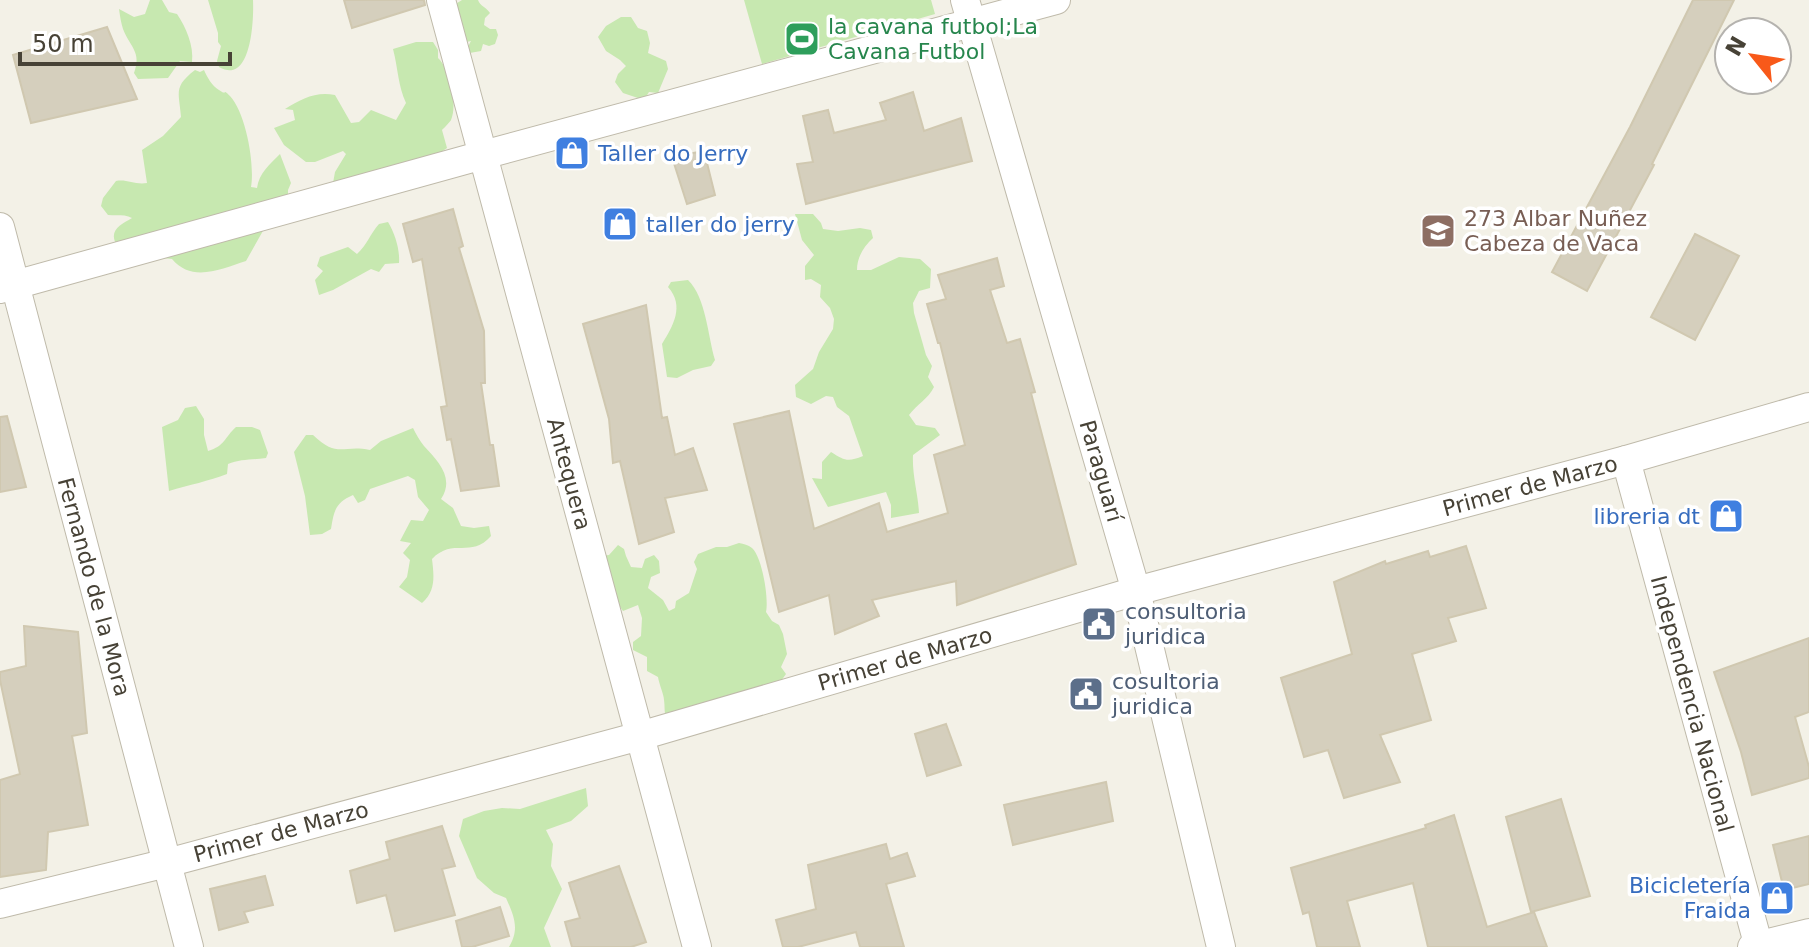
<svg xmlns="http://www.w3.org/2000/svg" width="1809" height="947" font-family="'DejaVu Sans',sans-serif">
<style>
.green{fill:#c7e8b0}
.building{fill:#d5cfbd;stroke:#d0c8b0;stroke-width:2}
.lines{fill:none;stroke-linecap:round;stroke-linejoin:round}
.minor-casing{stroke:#bfbaaa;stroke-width:30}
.minor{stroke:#fff;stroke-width:28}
.labels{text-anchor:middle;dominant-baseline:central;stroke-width:7;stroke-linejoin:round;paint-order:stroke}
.leisure-label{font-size:22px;fill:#27864d;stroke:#fff;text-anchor:start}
.shop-label{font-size:22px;fill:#366cbe;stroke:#fff;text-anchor:start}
.education-label{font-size:22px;fill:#785e54;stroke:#fff;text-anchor:start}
.street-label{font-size:22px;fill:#474236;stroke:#fff}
.service-label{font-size:22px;fill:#4e5e75;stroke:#fff;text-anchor:start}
</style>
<rect width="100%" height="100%" fill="#f3f1e7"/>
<g class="green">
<path d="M150,0H162L169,12L177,14C186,27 194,46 192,62L180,61L168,78L138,79L134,73C142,52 130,47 123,29C121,23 120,16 119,9L134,17L145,14Z"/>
<path d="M208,0H253C254,18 252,86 219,67L217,61L221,46L218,42V33Z"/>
<path d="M462,0H478C480,6 486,7 490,13L485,18L484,25L490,29H496L498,35L495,44L489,46L483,44L481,51L464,54L471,41L462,43L454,5Z"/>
<path d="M744,0H931L935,14L762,64Z"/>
<path d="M621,17H631L638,28L647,31L650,43L648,53L666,61L668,69L658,93L649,92L644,100L623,93L615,82L618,74L626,66L620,60L606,51L598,37L606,26Z"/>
<path d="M416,42H433L438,50V58C450,69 458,105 451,120C451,121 443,129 442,130L447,148L434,157L333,183L335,172L346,154L343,151L315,162H306L284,145L274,128L295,120L293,110L285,109C301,99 316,91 335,95L351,123L359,122L371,110L396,120L406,103C398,86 398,68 393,49Z"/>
<path d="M195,70L200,72L204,70C207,77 212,86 219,90C229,97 221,87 230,96C246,113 255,165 251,187L257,188C259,173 270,164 280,154L291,183L288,190V198L118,247C107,231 120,225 132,218C125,214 116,216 108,215L101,206L103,198L116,181C127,179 135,185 147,183L142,150L163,136L181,117C179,92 173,87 195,70Z"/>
<path d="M795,214H813L821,223L823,229L838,231L860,228L871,230L873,238C864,246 857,257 857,270H871L899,257L920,259L931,269L930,288L919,291L913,303L914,313L926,355L932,366L928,377L934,387C928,399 917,404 909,415L916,425L935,428L940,435L913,455C912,475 918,493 919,513L891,518V505L886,492L828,507L812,478L822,479V462L831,452C845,461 848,462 863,456L849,416L837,407L833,397L826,396L811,404L796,397L795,385L813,369L819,352L833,329L834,319L830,308L820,297L821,285L811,279L805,280V266L814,255L802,240Z"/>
<path d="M388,222C395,234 400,249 399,263L385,264L379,272L371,269L333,290L319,295L315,280L323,271L317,266L320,257L348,247L357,254C367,245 370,234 379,224Z"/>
<path d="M264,229L246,261C221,269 192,283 172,259L163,258Z"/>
<path d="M688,280C706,297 708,337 715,360L711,366L693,370L677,378L667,377L662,344C673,326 685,306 668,287L671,282Z"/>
<path d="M196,406L204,419V435L208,451C225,446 224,438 236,427H252L260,430L268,453L266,458C252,460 240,459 228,464L227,474C209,481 189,485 169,491L162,427L178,420L185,408Z"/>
<path d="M413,428C416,434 420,441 424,446C438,461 455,478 441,499L453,508L461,526L474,528L489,526L491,536C471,559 453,537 432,559C434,576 436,591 422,603L399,587L407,577L410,560L403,553L411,543L400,541L411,520L423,521L429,510L418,497L415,480L408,476L370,489L365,500L358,503L353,495C335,503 334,511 331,529L322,534L310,535L305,496L294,452L306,435H313C338,459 343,444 370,450L381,441Z"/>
<path d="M739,543C744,544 748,545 752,548C762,557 769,598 766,612L772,621L779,625L783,634L787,654L781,667L786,674L781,681L773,682L763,690L666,718C664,711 665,707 664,700C664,695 659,684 658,677L647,671V657L633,650V642L641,636L642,618L638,605L623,611L618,604L600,556L609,555L618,545L624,549L626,556L631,567L642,568L645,559L654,555L659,561L660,573L651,577L648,588L663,600L669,611L675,608L676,601L689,593L697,569L694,562L698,554L716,547H727Z"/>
<path d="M586,788L588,806L571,821L546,830L553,844L551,866L562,889L544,928L551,947H509C520,929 514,916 506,898L494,893L477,878L459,836L463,819L484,811L502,808L520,809Z"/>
</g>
<g class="building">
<path d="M344,0H424L425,5L352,28Z"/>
<path d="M1693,0H1734L1652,164L1654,165L1587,291L1552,272L1630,127Z"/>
<path d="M107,27L137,99L31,123L13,55Z"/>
<path d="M913,92L924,131L961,118L972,161L806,204L797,164L813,162L803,116L828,110L834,133L886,120L880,103Z"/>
<path d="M704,151L715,195L687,204L672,157Z"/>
<path d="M453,209L463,246L459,248L484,331L485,383H481L490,445H493L499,486L461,491L451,439L447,440L441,407L447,406L422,259L413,262L403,224Z"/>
<path d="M1695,234L1739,256L1695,340L1651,317Z"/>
<path d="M997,258L1004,286L990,290L1007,343L1020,339L1035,392L1031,393L1076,564L957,605L956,581L872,600L879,616L835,634L829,595L779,612L734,424L789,411L814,529L879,503L887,532L948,513L934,455L965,445L940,343H938L927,304L946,299L938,275Z"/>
<path d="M646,305L662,418L667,417L675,455L693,448L707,490L665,498L674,532L639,544L620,461L613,463L609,419L583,324Z"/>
<path d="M7,416L26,487L0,492V417Z"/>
<path d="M1466,546L1486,608L1448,618L1456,641L1412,654L1431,720L1380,735L1400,782L1344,798L1328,750L1304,757L1281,678L1352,654L1334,582L1385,561L1386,564L1428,551L1430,557Z"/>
<path d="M24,626L78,632L87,733L72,736L88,825L48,832L46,870L0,877V780L20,774L0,680V672L26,666Z"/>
<path d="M1809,638V712L1795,717L1809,767V778L1752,795L1741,752L1714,672Z"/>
<path d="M946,724L961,765L927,776L915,734Z"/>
<path d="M1106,782L1113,821L1013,845L1004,805Z"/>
<path d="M1561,799L1590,896L1531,912L1506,817Z"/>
<path d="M1454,815L1487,927L1534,912L1547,947H1428L1413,883L1347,901L1360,947H1317L1309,912L1303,914L1291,868L1426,828L1425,825Z"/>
<path d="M442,826L455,866L442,869L455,915L395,931L386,895L357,903L350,871L390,859L386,842Z"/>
<path d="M1809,836V884L1784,890L1773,845Z"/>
<path d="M886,844L890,859L907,853L915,876L886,884L904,947H860L856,932L798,947H783L776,920L816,909L808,865Z"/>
<path d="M619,866L646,942L631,947H572L565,922L580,918L569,883Z"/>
<path d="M265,876L273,905L244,912L248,922L219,930L210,889Z"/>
<path d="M500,907L509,936L472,947H462L456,921Z"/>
</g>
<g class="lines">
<defs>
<g id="minor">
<path d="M441,0L697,947"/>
<path d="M965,0L1136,591L1221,947"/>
<path d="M0,227L189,947"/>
<path d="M0,289L483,155L1056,0"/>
<path d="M1626,460L1759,947"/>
<path d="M0,904L167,863L640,736L1136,591L1626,460L1809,407"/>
<path d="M1752,947L1809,933"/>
</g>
</defs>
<use href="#minor" class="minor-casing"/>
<use href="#minor" class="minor"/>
</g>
<defs>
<symbol id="stadium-square" viewBox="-11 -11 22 22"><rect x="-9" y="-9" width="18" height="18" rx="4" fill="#2e9e5b" stroke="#fff"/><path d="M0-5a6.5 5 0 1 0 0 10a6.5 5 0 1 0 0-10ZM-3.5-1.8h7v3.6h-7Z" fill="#fff"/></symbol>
<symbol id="shop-square" viewBox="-11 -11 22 22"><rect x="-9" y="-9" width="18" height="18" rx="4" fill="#3f7fe0" stroke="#fff"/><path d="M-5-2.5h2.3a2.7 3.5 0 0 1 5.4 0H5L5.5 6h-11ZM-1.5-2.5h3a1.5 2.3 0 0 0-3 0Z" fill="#fff"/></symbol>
<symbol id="school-square" viewBox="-11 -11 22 22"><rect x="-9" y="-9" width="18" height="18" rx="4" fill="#8d6e63" stroke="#fff"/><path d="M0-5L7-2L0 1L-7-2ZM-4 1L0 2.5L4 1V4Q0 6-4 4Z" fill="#fff"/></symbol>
<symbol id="civic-square" viewBox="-11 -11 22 22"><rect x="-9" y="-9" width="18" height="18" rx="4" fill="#5c6f8a" stroke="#fff"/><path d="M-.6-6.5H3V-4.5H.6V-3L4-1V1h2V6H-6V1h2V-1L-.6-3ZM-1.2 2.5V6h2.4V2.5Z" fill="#fff"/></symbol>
</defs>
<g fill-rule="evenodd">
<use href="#stadium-square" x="782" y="19" width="40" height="40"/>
<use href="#shop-square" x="552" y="133" width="40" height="40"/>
<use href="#shop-square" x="600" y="204" width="40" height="40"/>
<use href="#school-square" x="1418" y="211" width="40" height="40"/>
<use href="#shop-square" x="1706" y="496" width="40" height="40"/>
<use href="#civic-square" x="1079" y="604" width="40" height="40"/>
<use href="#civic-square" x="1066" y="674" width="40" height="40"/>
<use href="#shop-square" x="1757" y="878" width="40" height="40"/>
</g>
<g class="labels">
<g class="leisure-label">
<text x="828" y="26">la cavana futbol;La<tspan x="828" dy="25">Cavana Futbol</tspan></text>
</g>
<g class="shop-label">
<text x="598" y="153">Taller do Jerry</text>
<text x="646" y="224">taller do jerry</text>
<text x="1700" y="516" text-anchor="end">libreria dt</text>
<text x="1751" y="885" text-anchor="end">Bicicletería<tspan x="1751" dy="25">Fraida</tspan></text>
</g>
<g class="education-label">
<text x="1464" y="218">273 Albar Nuñez<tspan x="1464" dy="25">Cabeza de Vaca</tspan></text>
</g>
<g class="street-label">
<text transform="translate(1101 471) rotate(74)">Paraguarí</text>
<text transform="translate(569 474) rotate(75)">Antequera</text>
<text transform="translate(1530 486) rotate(-15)">Primer de Marzo</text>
<text transform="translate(94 587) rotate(75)">Fernando de la Mora</text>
<text transform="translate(905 659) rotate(-16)">Primer de Marzo</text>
<text transform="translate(1692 704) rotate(75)">Independencia Nacional</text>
<text transform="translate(281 832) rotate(-15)">Primer de Marzo</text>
</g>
<g class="service-label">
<text x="1125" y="611">consultoria<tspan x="1125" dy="25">juridica</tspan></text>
<text x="1112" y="681">cosultoria<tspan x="1112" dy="25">juridica</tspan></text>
</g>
</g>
<g transform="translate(1753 56) rotate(300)"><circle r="38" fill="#ffffff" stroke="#b5b3af" stroke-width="2"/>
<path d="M0-6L14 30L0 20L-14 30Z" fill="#f85919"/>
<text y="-12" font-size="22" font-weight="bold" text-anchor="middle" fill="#474236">N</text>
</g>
<path d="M20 52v12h210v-12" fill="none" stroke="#474236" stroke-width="4"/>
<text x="32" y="52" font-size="24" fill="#474236" stroke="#ffffff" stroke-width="6" paint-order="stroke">50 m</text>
</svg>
